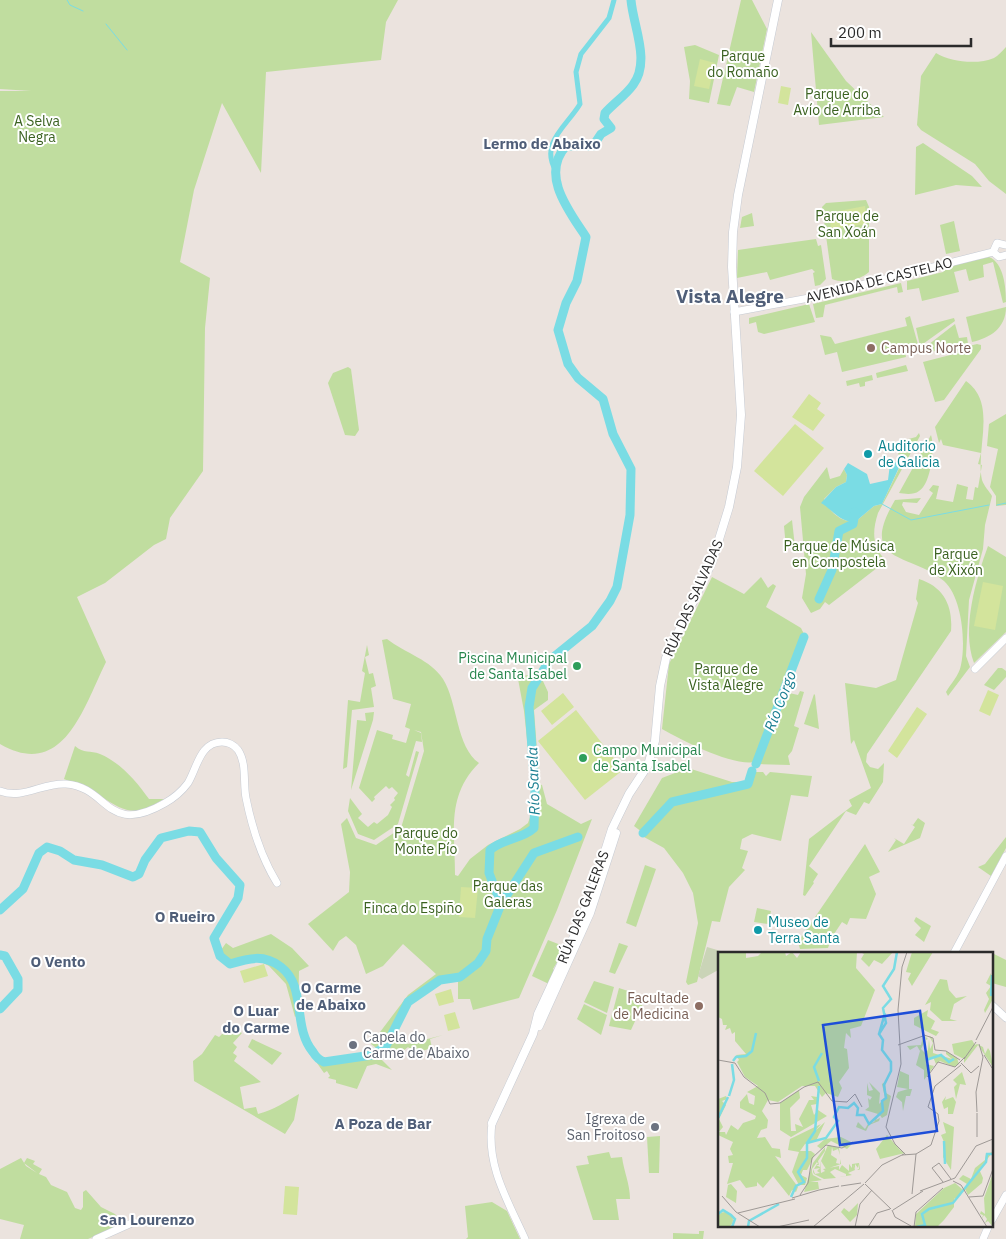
<svg xmlns="http://www.w3.org/2000/svg" width="1006" height="1239" font-family="'IBM Plex Sans',sans-serif">
<style>
.green{fill:#c0dd9f}
.cemetery{fill:#cad4b7}
.pitch{fill:#d3e49c}
.water{fill:#7adce4}
.lines{fill:none;stroke-linecap:round;stroke-linejoin:round}
.stream{stroke:#7adce4;stroke-width:1}
.canal{stroke:#7adce4;stroke-width:5}
.river{stroke:#7adce4;stroke-width:9}
.tertiary-casing{stroke:#c6cbd3;stroke-width:8}
.secondary-casing{stroke:#c6cbd3;stroke-width:9}
.tertiary{stroke:#fff;stroke-width:7}
.secondary{stroke:#fff;stroke-width:8}
.education-dot{fill:#8d6e63;stroke:#fff;stroke-width:2}
.culture-dot{fill:#0f9aa8;stroke:#fff;stroke-width:2}
.leisure-dot{fill:#2e9e5b;stroke:#fff;stroke-width:2}
.worship-dot{fill:#6b7280;stroke:#fff;stroke-width:2}
.labels{text-anchor:middle;dominant-baseline:central;stroke-width:4;stroke-linejoin:round;paint-order:stroke}
.park-label{font-size:14px;fill:#3b6221;stroke:#fff}
.street-label{font-size:14px;fill:#2b2b2b;stroke:#fff}
.education-label{font-size:14px;fill:#785e54;stroke:#fff;text-anchor:start}
.culture-label{font-size:14px;fill:#0d838f;stroke:#fff;text-anchor:start}
.leisure-label{font-size:14px;fill:#27864d;stroke:#fff;text-anchor:end}
.worship-label{font-size:14px;fill:#5b616d;stroke:#fff;text-anchor:start}
.neighbourhood-label{font-size:15px;font-weight:bold;fill:#4f5e78;stroke:#fff}
.water-label{font-size:15px;font-style:italic;fill:#197e91;stroke:#fff}
.district-label{font-size:19px;font-weight:bold;fill:#4f5e78;stroke:#fff}
.inset-river{fill:none;stroke:#7adce4;stroke-width:2.5}
.inset-road{fill:none;stroke:#9e9996;stroke-width:1}
.view{fill:#1d4ed8;fill-opacity:0.15;stroke:#1d4ed8;stroke-width:2.5}
.inset-edge{fill:none;stroke:#2b2b2b;stroke-width:2.5}
</style>
<rect width="100%" height="100%" fill="#ebe3de"/>
<g class="green">
<path d="M0,0H398L386,22L381,60L266,72L261,173L222,103L194,190L180,262L210,278L205,328L203,471L170,518L166,539L154,545L105,583L77,597L106,662C84,706 64,781 0,744V91H31L0,89Z"/>
<path d="M741,0H752L767,29L754,92L737,87L730,106L717,104Z"/>
<path d="M811,32L846,81L884,117L819,125Z"/>
<path d="M695,45L719,55L709,103L689,99L690,81L684,47Z"/>
<path d="M1006,47V194L989,181L975,164L921,130L917,125L921,76L936,53C950,62 978,65 994,58C998,56 1002,51 1006,47Z"/>
<path d="M923,143L972,176L982,187L956,185L915,195L916,147Z"/>
<path d="M866,200L869,207V272C860,280 844,284 832,279L822,207L826,203Z"/>
<path d="M752,213L754,226L740,228L742,217Z"/>
<path d="M954,221L960,251L946,254L940,225Z"/>
<path d="M816,239L818,246L821,245L826,279L820,285L815,286L813,273L815,272L812,269L770,280L767,272L737,278L738,250Z"/>
<path d="M989,257C1004,263 1006,288 1006,302L1003,303L993,262L983,265L984,277L969,281L966,269L954,272L959,292L922,301L919,288L907,290V281L943,272L946,267Z"/>
<path d="M901,283L903,292L898,293L897,287L825,305L823,317L816,318L813,304Z"/>
<path d="M809,304L815,322L764,334L758,332L756,322L749,324V318Z"/>
<path d="M1006,307C1006,328 990,338 972,342L966,317Z"/>
<path d="M910,316L919,348L905,352L906,357L842,372L837,352L825,355L820,335L831,337L835,344L907,326L905,318Z"/>
<path d="M954,318L955,321L920,346L916,328Z"/>
<path d="M955,324L959,338L967,337L968,344L926,353L924,348Z"/>
<path d="M977,344L981,345V349L944,400L935,402L923,362L958,353L957,349Z"/>
<path d="M906,365L908,371L877,378L876,373Z"/>
<path d="M348,367L351,369L359,430L355,436L345,435L328,383L333,373Z"/>
<path d="M872,375L873,380L865,382V386L860,387L859,383L847,386L846,381Z"/>
<path d="M966,381C998,404 975,448 982,480C984,486 989,491 992,496L985,525L983,549L969,600L966,656L970,667L948,696L946,692C951,683 959,676 961,665C966,642 962,597 944,581C910,552 857,565 895,500L921,498L917,503L903,502L902,505L906,512L919,515L933,493L929,490L933,485L939,486L936,499L953,502L957,484L968,487L966,499L973,500L975,487L978,488L982,465L978,464L981,453L943,445L941,439L939,443L935,427Z"/>
<path d="M1006,414V505L996,506V496L990,487L998,449L987,446L989,424Z"/>
<path d="M919,433L920,436L878,513C872,532 872,546 886,561L829,605L825,602L820,609L811,613L802,598L806,574L800,507L804,497L827,467L830,479L840,476L844,469L847,475L846,482L836,487L824,499C829,512 841,522 855,522L874,506L882,504L903,460L900,459L897,449L901,451L904,448L901,441L916,437Z"/>
<path d="M931,435C935,447 931,484 919,491C914,495 905,494 899,493Z"/>
<path d="M792,520L795,547L786,548L784,526Z"/>
<path d="M988,546L1006,557V632L974,663C961,629 976,579 988,546Z"/>
<path d="M712,577L744,594L761,577L768,588L773,584L776,586L766,607L801,628L804,634L755,762C731,766 684,741 662,729L669,664Z"/>
<path d="M919,579C944,587 953,606 951,631L867,754L866,762L870,767L878,769L884,763L883,782L869,804L864,802L856,815L846,811L809,866L818,874L813,882L814,883L805,896L803,895L809,839L852,806L849,800L871,788L854,740L851,744L845,683L876,688L896,680L918,603L916,599Z"/>
<path d="M387,639C405,653 431,660 443,679C458,703 456,747 479,763C446,796 455,831 455,875L458,876L470,859L488,845L520,829L528,823L531,814V788L533,782L542,785L547,804L581,824L592,819L557,910L519,998L473,1010L470,999H458V980C443,979 413,998 405,1012C401,1018 400,1027 397,1035L408,1044L443,1035L430,1039L432,1048L415,1053L408,1047L392,1060L371,1044L408,995L436,974L403,944L383,966L366,974L356,945L346,936L339,941L333,951L308,924L349,892L350,872L341,824L347,818L356,838L376,845L401,828L424,751L421,732L414,730L421,733L422,742L416,741L406,775L409,777L416,751L419,752L398,824L374,840L358,834L348,811L350,798L362,814L358,818L368,827L374,822L377,824L388,815L392,807L390,805L395,800L394,798L398,793L392,787L389,789L386,786L374,797L375,799L372,802L359,788L377,730L393,735L392,739L406,743L410,729L405,727L411,704L393,699L382,640Z"/>
<path d="M367,645L369,655L365,657L369,674L373,673L376,686L371,688L374,707L352,710L347,767L343,769L348,700L360,702L365,673L362,671Z"/>
<path d="M549,663L551,668L542,679L548,692V700L534,710L539,777H531L524,711L518,679L527,675L537,676Z"/>
<path d="M998,668H1002L1006,671V677L994,690L984,685Z"/>
<path d="M800,691L804,692L794,726L799,728L792,751L788,756L790,765L758,764L785,692L798,695Z"/>
<path d="M814,694L815,695L819,729L804,724Z"/>
<path d="M374,712L373,720L351,790L357,720L366,721L365,713Z"/>
<path d="M75,746C84,754 90,750 100,754C121,763 136,781 149,799H164C135,817 127,813 100,796C88,789 76,784 64,779Z"/>
<path d="M688,768L732,782H745L669,801L642,832L634,826L662,778Z"/>
<path d="M753,772H763L766,776L770,772L812,776L808,797L791,795L781,841L752,834L742,839L740,849L748,851L742,868L745,870L729,887L720,922L712,921L697,982L688,985L686,982L698,923L693,893L683,873L664,848L644,837L645,833L672,804L750,785Z"/>
<path d="M918,818L925,823L920,838L888,852L896,840L894,838L904,844L915,827L911,824L913,825Z"/>
<path d="M1006,837V848L991,876L978,867L985,864Z"/>
<path d="M865,844L880,872L869,877L876,894L866,919L850,918L847,925L842,922L832,937L828,948L800,949L798,942Z"/>
<path d="M645,865L656,869L636,927L626,923Z"/>
<path d="M757,908L771,911L768,924L754,922Z"/>
<path d="M916,917L931,926L924,942L915,935L921,928L914,921Z"/>
<path d="M271,934L292,948L309,966L299,971L298,1014L295,1017L286,984L269,966L259,961H245L228,966L216,957L226,943L233,948Z"/>
<path d="M548,940L566,947L553,969L555,971L549,984L532,976Z"/>
<path d="M619,943L628,946L615,974L609,972Z"/>
<path d="M992,953L1006,960V987L992,983Z"/>
<path d="M594,981L614,987L607,1013L584,1002Z"/>
<path d="M619,988L646,997L631,1030L609,1026Z"/>
<path d="M584,1004L607,1015L601,1035L577,1019Z"/>
<path d="M230,1026L242,1033L233,1043L237,1047L233,1053L237,1056L234,1061L261,1082L240,1087L244,1109L256,1107L258,1114C274,1110 285,1102 299,1094L294,1120L285,1134L194,1081L193,1061L202,1054L215,1035L219,1037Z"/>
<path d="M252,1039L282,1053L272,1065L248,1047Z"/>
<path d="M367,1058L381,1059L392,1070L376,1064L367,1066L357,1089L336,1083V1080L328,1078L330,1076L327,1071L324,1073L317,1063L318,1061C331,1069 353,1060 367,1058Z"/>
<path d="M660,1136L659,1173H649L647,1137Z"/>
<path d="M609,1152L611,1158L622,1157C624,1172 630,1184 630,1199H616L619,1220H593L576,1166L589,1164L587,1156Z"/>
<path d="M21,1158L26,1166L37,1173L24,1163L27,1158L35,1161L33,1164L42,1169L39,1174L46,1177L51,1185L67,1192L75,1208L81,1210L83,1207V1192L86,1190L101,1207L115,1214L123,1224L88,1239H20L24,1225L0,1219V1169Z"/>
<path d="M492,1202L507,1211L520,1239H466L468,1237L465,1206Z"/>
<path d="M699,1231H704L703,1239H673V1233L699,1234Z"/>
</g>
<path class="cemetery" d="M707,947L724,952L720,953V969L702,979L698,976Z"/>
<g class="pitch">
<path d="M700,59L715,63L709,89L694,86Z"/>
<path d="M781,86L791,88L788,105L778,103Z"/>
<path d="M865,206L867,224L831,229L829,213Z"/>
<path d="M809,394L821,403L817,409L825,415L813,431L792,417Z"/>
<path d="M795,424L824,448L783,496L754,471Z"/>
<path d="M983,582L1003,586L995,630L974,626Z"/>
<path d="M988,690L999,695L990,716L979,711Z"/>
<path d="M563,693L574,707L552,725L541,711Z"/>
<path d="M917,707L927,714L897,758L888,751Z"/>
<path d="M576,710L623,770L585,800L538,741Z"/>
<path d="M461,887L478,888L475,918L459,917Z"/>
<path d="M264,964L268,976L244,983L240,971Z"/>
<path d="M451,989L454,1002L439,1006L435,994Z"/>
<path d="M455,1012L460,1028L448,1031L444,1015Z"/>
<path d="M285,1186L299,1187L297,1215L283,1214Z"/>
</g>
<path class="water" d="M900,458L903,459L882,504L874,506L855,522C839,522 833,510 821,503L836,487L846,482L847,475L844,469L848,463L867,474L870,484L888,480L890,464L897,462Z"/>
<g class="lines">
<g class="stream">
<path d="M67,0L70,5L83,11"/>
<path d="M106,24L127,50"/>
<path d="M882,504L911,520L989,505"/>
<path d="M997,505L1006,503"/>
</g>
<path class="canal" d="M556,171C539,143 567,126 580,104L576,72L581,54L609,18L614,0"/>
<g class="river">
<path d="M819,599L832,570L839,531L853,524L855,512"/>
<path d="M756,764L804,637"/>
<path d="M643,833L672,802L748,784L752,771"/>
<path d="M501,904L534,853L578,837"/>
<path d="M0,910L23,889L39,853L47,847L60,851L74,860L102,865L133,877L139,874L145,860L161,838L189,831L200,832L216,858L240,885L238,898L214,938L220,956L230,964C249,958 264,954 281,967C307,987 292,1027 313,1052C316,1057 319,1060 324,1062L372,1055L386,1046L408,1002L440,980L460,977L478,963L486,951L487,939L501,904L489,873L490,850C503,838 521,840 534,828L535,790L529,707L532,688L550,660L592,626L610,601L617,587L630,515L631,469L613,434L603,399L578,378L568,364L558,330L566,303L577,281L586,237C569,211 540,175 566,146H593L601,134L611,128L604,119L605,113C614,103 626,95 633,85C651,61 633,26 631,0"/>
<path d="M0,955L5,956L18,979V990L0,1009"/>
</g>
<defs>
<g id="tertiary">
<path d="M993,252L997,243L1006,245"/>
<path d="M993,252L999,257L1006,255"/>
<path d="M734,312L809,298L993,252"/>
<path d="M975,669L1006,638"/>
<path d="M0,791C23,800 43,782 66,784C109,787 106,837 165,803C174,798 182,791 188,783C197,768 200,742 222,742C228,742 234,745 238,750C247,763 243,783 246,798C252,828 261,857 277,883"/>
<path d="M954,953L1006,856"/>
<path d="M992,1005L1006,1018"/>
<path d="M492,1123C486,1166 508,1201 525,1239"/>
<path d="M992,1220L1006,1195"/>
<path d="M96,1239L134,1222"/>
<path d="M983,1239L989,1225"/>
</g>
<g id="secondary">
<path d="M539,1026L590,913L616,833"/>
<path d="M492,1123L533,1034L538,1014L578,928L594,886L612,829L629,794L648,765L655,741L660,686L666,658L712,562L729,507L737,467L741,415L732,267L733,232L738,195L778,0"/>
</g>
</defs>
<use href="#tertiary" class="tertiary-casing"/>
<use href="#secondary" class="secondary-casing"/>
<use href="#tertiary" class="tertiary"/>
<use href="#secondary" class="secondary"/>
</g>
<g class="education-dot">
<circle cx="871" cy="348" r="5"/>
<circle cx="699" cy="1006" r="5"/>
</g>
<g class="culture-dot">
<circle cx="868" cy="454" r="5"/>
<circle cx="758" cy="930" r="5"/>
</g>
<g class="leisure-dot">
<circle cx="577" cy="666" r="5"/>
<circle cx="583" cy="758" r="5"/>
</g>
<g class="worship-dot">
<circle cx="353" cy="1045" r="5"/>
<circle cx="655" cy="1127" r="5"/>
</g>
<g class="labels">
<g class="park-label">
<text x="743" y="56">Parque<tspan x="743" dy="16">do Romaño</tspan></text>
<text x="837" y="94">Parque do<tspan x="837" dy="16">Avío de Arriba</tspan></text>
<text x="37" y="121">A Selva<tspan x="37" dy="16">Negra</tspan></text>
<text x="847" y="216">Parque de<tspan x="847" dy="16">San Xoán</tspan></text>
<text x="839" y="546">Parque de Música<tspan x="839" dy="16">en Compostela</tspan></text>
<text x="956" y="554">Parque<tspan x="956" dy="16">de Xixón</tspan></text>
<text x="726" y="669">Parque de<tspan x="726" dy="16">Vista Alegre</tspan></text>
<text x="426" y="833">Parque do<tspan x="426" dy="16">Monte Pío</tspan></text>
<text x="508" y="886">Parque das<tspan x="508" dy="16">Galeras</tspan></text>
<text x="413" y="908">Finca do Espiño</text>
</g>
<g class="street-label">
<text transform="translate(879 280) rotate(-14)">AVENIDA DE CASTELAO</text>
<text transform="translate(693 598) rotate(-66)">RÚA DAS SALVADAS</text>
<text transform="translate(583 907) rotate(-69)">RÚA DAS GALERAS</text>
</g>
<g class="education-label">
<text x="881" y="348">Campus Norte</text>
<text x="689" y="998" text-anchor="end">Facultade<tspan x="689" dy="16">de Medicina</tspan></text>
</g>
<g class="culture-label">
<text x="878" y="446">Auditorio<tspan x="878" dy="16">de Galicia</tspan></text>
<text x="768" y="922">Museo de<tspan x="768" dy="16">Terra Santa</tspan></text>
</g>
<g class="leisure-label">
<text x="567" y="658">Piscina Municipal<tspan x="567" dy="16">de Santa Isabel</tspan></text>
<text x="593" y="750" text-anchor="start">Campo Municipal<tspan x="593" dy="16">de Santa Isabel</tspan></text>
</g>
<g class="worship-label">
<text x="363" y="1037">Capela do<tspan x="363" dy="16">Carme de Abaixo</tspan></text>
<text x="645" y="1119" text-anchor="end">Igrexa de<tspan x="645" dy="16">San Froitoso</tspan></text>
</g>
<g class="neighbourhood-label">
<text x="542" y="143">Lermo de Abaixo</text>
<text x="185" y="916">O Rueiro</text>
<text x="58" y="961">O Vento</text>
<text x="331" y="987">O Carme<tspan x="331" dy="17">de Abaixo</tspan></text>
<text x="256" y="1010">O Luar<tspan x="256" dy="17">do Carme</tspan></text>
<text x="383" y="1123">A Poza de Bar</text>
<text x="147" y="1219">San Lourenzo</text>
</g>
<g class="water-label">
<text transform="translate(780 701) rotate(-69)">Río Corgo</text>
<text transform="translate(533 781) rotate(-92)">Río Sarela</text>
</g>
<g class="district-label">
<text x="730" y="296">Vista Alegre</text>
</g>
</g>
<g transform="translate(718 952)">
<rect width="275" height="275" fill="#ebe3de"/>
<path d="M0,0H28V6L40,4L44,0H67L68,4L74,0L79,6L83,0H139L138,16L157,38L143,74L132,77L133,86L128,81L126,96L129,97L131,116L121,130L124,136L120,145L108,141L104,145L97,134H84L60,150L50,148L44,159L50,168L49,176L43,178L39,186L47,185L54,196L62,197L63,206L57,204L80,235L78,240L74,238L71,244L55,224L45,236L39,230V234L28,236L22,228L9,232L15,211H11L10,204L15,203L12,197L15,190L0,183V147L8,144L9,147L4,149L8,153L1,167L5,175L1,180H7L8,183L13,173L20,178L25,171L37,167L38,164L22,156V150L29,142L31,151L36,153L37,144L29,140L40,134L27,125L19,110L21,108L18,103L28,102L17,89V80L14,82L12,76L7,78L9,73H5L4,67L0,65ZM142,0H175L164,12L156,8L151,15L143,7L146,2ZM194,0H215L194,34L190,27L193,21L188,20ZM273,21L275,47L267,61L266,58L271,47L268,41L273,34L268,31ZM222,27L229,28L231,38L238,46L249,44L236,52L232,67L239,69H224L212,58L213,50L207,53ZM210,58L209,64L217,69L213,77L221,80L218,84L196,73V66ZM207,84H212L214,86L215,89V101L234,107L228,102V99L239,106L241,112L236,115L222,109L218,112L215,105L208,109V112L216,114L206,128V118L198,113L202,99L199,94L192,98L189,94L203,93L205,85L182,94L205,85L207,89L203,97L207,101L210,98L211,87L212,97L215,91L211,84H207L210,87L208,88ZM254,88L257,93L259,92L265,95L267,102L270,96L272,99L275,115L260,93L246,111V107L236,102L234,92ZM182,119L191,123V137H194L192,144H188L185,159L184,150L178,145L180,140L190,137L179,135ZM244,120L248,133L242,132L238,147L236,135L239,132L235,128ZM151,130L162,141L161,152L167,146L164,132L167,130L168,141L173,144L169,163L164,166L161,162L158,168L162,166L161,169L151,173L148,179L138,175L140,170L147,177L150,172L156,170L160,162L147,158L151,155L150,146L152,148L154,145L149,143V131L151,139L155,138ZM81,138L82,146L72,156L73,179H78L77,172L85,175L81,167L91,148H96L93,144L99,145V152L93,153L96,163L100,158L109,164L73,185L62,178V151ZM228,144L227,148L235,145L238,150L235,162H230V155L226,157L224,150ZM107,170L98,189L87,192L82,199H93L97,202L89,218H85L83,223L89,226L87,233H81L74,220L81,200L70,198L72,187L103,172L97,179ZM225,170L236,175L233,218L225,205L226,190L223,183L228,181ZM169,183L182,198L187,201L162,207L158,197ZM123,185L135,191L129,197L113,189L103,197L99,194L107,187ZM110,193L121,196L122,203L120,197L115,199L114,195L113,203L119,207L118,211L122,212L123,207V212L108,217L103,209ZM107,195V199L100,209L101,213H98L102,215V208L103,221L107,219L105,217L121,214V218L124,213L131,219V212L134,216V212L141,211L142,217L141,218H139L141,217V212L140,216L137,212V217L135,213L137,218L130,221L134,223L123,225H122L128,224V222L117,217L112,220L118,226L106,227L96,222L95,220V217L97,222L102,221L99,219L102,216L96,217L99,212H100L99,210L94,217V220L95,223L104,228L92,230H100L101,237L86,240L95,211ZM275,200L261,217L265,226L264,231L250,243L247,237L249,232L241,227L245,223L253,227L257,216L267,208L268,202ZM275,221V275L270,269L267,271L269,267L266,263L264,267L265,263L262,262L263,259L267,262L266,246ZM237,231L244,237L243,243L236,247V255L226,268L219,275H197L198,262L226,236ZM13,232L19,239L18,251L8,245L10,233ZM140,251L139,263L132,270L123,260L126,256L131,260ZM-1 268a8 8 0 1 1 16 0a8 8 0 1 1-16 0Z" fill="#c0dd9f"/>
<path class="inset-river" d="M273,44L274,23M161,82L167,61M208,108L223,103L231,110L236,107M15,109L18,105L28,104L34,99L38,81M101,129L96,115L104,101M11,144L16,128L14,112M0,166L10,145M226,189L227,212M89,191L97,179L101,134M73,245L78,234L86,230L80,220L89,206V191L108,186L120,169L116,165L121,155L130,156L136,151L140,156L139,163H146L151,172L165,159L164,149L168,146L166,133L173,119V110L164,98L165,88L161,82L168,71L165,56L173,47L165,34L176,17L179,0M0,262L5,258L13,263L17,267L14,275M30,275L31,269L61,252M199,275L207,273L204,262L211,257L235,251L268,210L269,202H275"/>
<path class="inset-road" d="M206,83L215,86L217,98L228,99L242,108M258,88L275,55M180,93L205,84M266,103L274,116M246,107L258,90M0,108L17,111L26,125L47,141L52,152L62,151L86,135L100,130L114,149L129,150L137,142L144,155M243,111L253,121L261,114M209,125L220,110L237,115L247,105M259,160L258,140L265,105L261,92M168,175L177,192L188,203M168,175L183,112L180,58L184,15L189,0M259,185V161M184,203L198,202L213,193L221,169L220,162L210,155L217,134L243,113M235,229L243,233L269,275M225,230L214,216L221,211L233,227M147,231L164,213L186,202M147,232L173,257M123,234L143,231M101,238L121,234M202,239L237,226L258,194L275,187M194,242L198,202M82,243L90,231L94,206L108,193L124,196L135,190M4,244L18,260L42,275M251,245L265,244L275,217M74,246L101,238M174,258L177,265L193,274M175,258L205,239M20,261L77,247M59,275L91,268M95,275L146,232M137,275L142,252L154,238M150,275L159,261L172,257M196,275L198,260L225,236"/>
<path class="view" d="M202,59L219,179L122,193L105,73Z"/>
<rect width="275" height="275" class="inset-edge"/>
</g>
<path d="M831 38v8h140v-8" fill="none" stroke="#2b2b2b" stroke-width="2.5"/>
<text x="838" y="38" font-size="15" fill="#2b2b2b" stroke="#ffffff" stroke-width="4" paint-order="stroke">200 m</text>
</svg>
